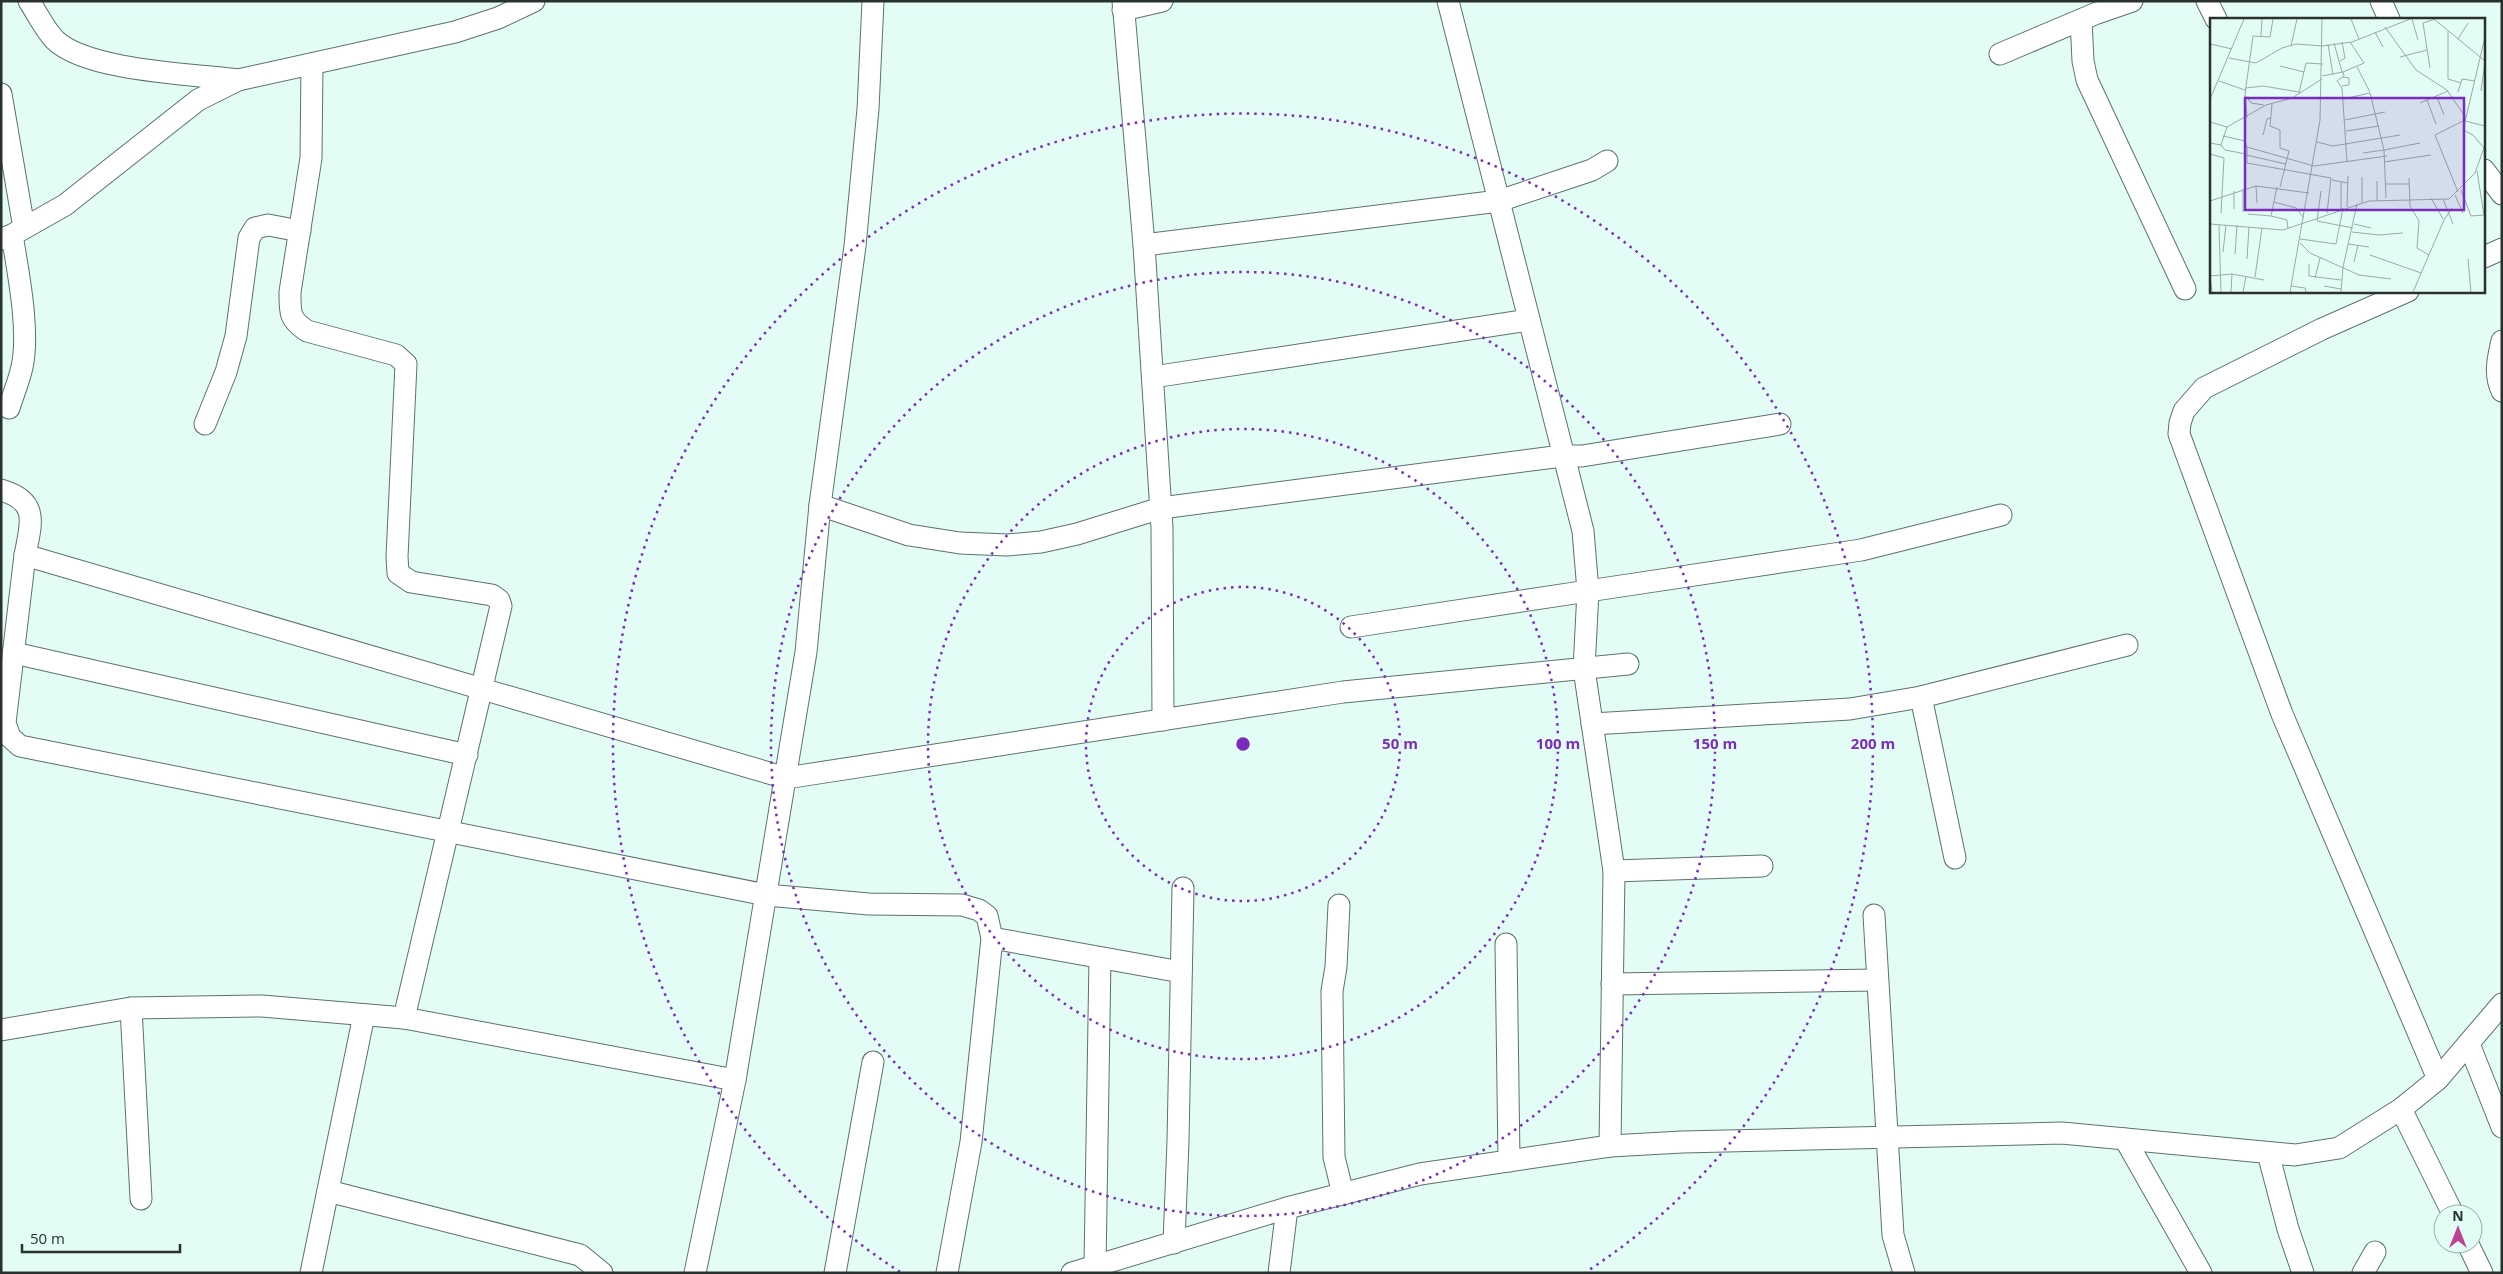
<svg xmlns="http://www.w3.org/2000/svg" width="2503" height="1274" font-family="'Open Sans',sans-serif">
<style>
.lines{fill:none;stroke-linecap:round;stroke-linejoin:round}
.minor-casing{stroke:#5c726d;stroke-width:23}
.minor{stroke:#fff;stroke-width:21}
.ring{fill:none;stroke:#7b2cbf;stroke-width:2.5;stroke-dasharray:2.5 5}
.inset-road{fill:none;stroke:#98aba6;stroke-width:1}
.view{fill:#7b2cbf;fill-opacity:0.15;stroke:#7b2cbf;stroke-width:2.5}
.inset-edge{fill:none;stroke:#28312f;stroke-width:2.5}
.centre{fill:#7b2cbf;stroke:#e3fcf5;stroke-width:2.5}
.ring-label{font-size:15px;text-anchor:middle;font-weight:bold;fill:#7b2cbf;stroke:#e3fcf5;stroke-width:5;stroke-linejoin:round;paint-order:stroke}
</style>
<rect width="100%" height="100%" fill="#e3fcf5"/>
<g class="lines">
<defs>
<g id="minor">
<path d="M29,1C37,13 45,30 55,40C87,71 193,74 238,80"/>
<path d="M1123,1L1144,245L1162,528L1163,720"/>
<path d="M2207,1L2216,19"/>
<path d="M2381,1L2389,19"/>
<path d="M1123,10L1162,1"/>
<path d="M2081,20L2083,61L2087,80L2185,289"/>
<path d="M2000,54L2097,13L2132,1"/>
<path d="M312,64L311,158L290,292C290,313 289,319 307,331L396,355L406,364L397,557L398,573L411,582L492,595L499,600L501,606L404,1018"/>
<path d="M1,94L24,228"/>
<path d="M2484,170L2502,194"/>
<path d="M1,239L12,235L65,205L198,100L238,80L455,32L498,18L534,1"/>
<path d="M1144,245L1499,201L1592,170L1607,161"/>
<path d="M2484,257L2502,249"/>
<path d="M2408,291L2322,329L2204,388L2184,411L2180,423L2179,434L2282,714L2438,1079"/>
<path d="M2502,341C2498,358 2494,375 2502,391"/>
<path d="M1153,377L1529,320"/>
<path d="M9,408C13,395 19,381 22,367C30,331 18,272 12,235"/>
<path d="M205,424L226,372L236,336L249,238L255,228L268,225L300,231"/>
<path d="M1,490C40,501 31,524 25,555L786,778L1343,692L1628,664"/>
<path d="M820,505L909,535L960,543L1007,545L1041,542L1077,534L1161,508L1562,456H1582L1780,424"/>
<path d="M25,555L5,723L10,737L20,746L766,895L869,904L962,905L979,910L987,916L992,938L971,1142L947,1273"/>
<path d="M1351,627L1588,591L1583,531L1448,1"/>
<path d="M14,653L467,755"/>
<path d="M1921,697L1955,858"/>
<path d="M1592,724L1850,709L1921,697L2127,645"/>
<path d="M1614,871L1762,866"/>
<path d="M1339,905L1336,967L1332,991L1334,1157L1343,1194"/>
<path d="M1874,915L1893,1235L1904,1273"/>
<path d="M992,938L1181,972"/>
<path d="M1506,944L1509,1161"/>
<path d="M1612,984L1877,980"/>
<path d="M131,1008L141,1199"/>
<path d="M1,1030L131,1008L262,1006L404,1018L735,1080"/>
<path d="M2469,1044L2502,1127"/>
<path d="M2401,1109L2453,1214"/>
<path d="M2125,1139L2201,1273"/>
<path d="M1610,1146L1614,871L1584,669L1588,591L1861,550L2001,515"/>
<path d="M2268,1153L2288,1229L2303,1273"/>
<path d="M328,1191L580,1255L602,1273"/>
<path d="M1174,1243L1178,1141L1183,888"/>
<path d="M2468,1244L2482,1273"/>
<path d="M1095,1266L1100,958"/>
<path d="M311,1273L364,1015"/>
<path d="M695,1273L735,1080L806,652L820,505L855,246L868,109L873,1"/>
<path d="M835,1273L873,1062"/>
<path d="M1072,1273L1287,1208L1420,1174L1610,1146L1682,1142L2062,1133L2295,1155L2339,1148L2401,1109L2438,1079L2502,1004"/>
<path d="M1279,1273L1287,1208"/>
<path d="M2363,1273L2375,1252"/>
</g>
</defs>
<use href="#minor" class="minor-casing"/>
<use href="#minor" class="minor"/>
</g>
<g class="ring">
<circle cx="1243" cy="744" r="157"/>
<circle cx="1243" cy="744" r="315"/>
<circle cx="1243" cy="744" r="472"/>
<path d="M900 1272A630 630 0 1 1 1586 1272"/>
</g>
<g transform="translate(2210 18)">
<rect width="275" height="275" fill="#e3fcf5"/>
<path class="inset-road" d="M141,1L149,21M202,1L208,22M224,1L275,43M175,9L206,52L237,72L256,100M238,13V61L251,65M165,14L173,29M51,18L52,1M248,21L258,5M124,25L132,54M0,26L22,31M118,26L123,57M81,28L87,1M190,39L217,32M19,40L46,45L72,30L86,26L113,28L142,24L200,1M130,43L135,40L132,24M70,48L94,54M147,49L160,74M220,50L213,5L225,1M133,54L154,45L140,24M112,58L133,54L134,58L127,63L132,70L137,143M9,63L35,72M132,68L139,67V60L133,59M36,70L53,68L89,74M271,73L275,45M248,74L252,61L265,63M89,75L96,45L113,46M36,78L41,85L54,87M227,79L234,97M0,81L34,1M133,81L160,75L174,132L153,135M217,82L226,106M210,85L238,73M62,86L60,108L70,112V130L79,133L70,169M37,100L35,76L43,18L60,19L63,1M135,102L175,94M255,103L275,108M0,104L17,109L56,87L82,80L112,61M136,113L169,108M53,117L57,101L61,100M13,118L35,123L37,129L104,148L177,138M107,124L123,128L190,117M0,125L11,127L17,109M11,127L15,132L36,136M37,129V145L121,160L117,195M274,130L263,117L253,112L275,19M0,136L14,140L11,195M36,137L76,146M174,144L221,137M152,159V185M199,160L200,188L209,203L207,230L219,237M122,162L138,165M167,163V182M176,166H199M46,168L47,185M67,169L61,198L77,202L78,211M251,172L261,198L274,197L267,153M111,173L107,203L143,210M248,174L225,117L255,102M245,177L253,195M176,180L174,132L210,125M221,180L233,201M233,181L243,206M0,183L46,168L99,175M64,184L86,190L94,200M137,189L138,158M24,191V173M131,191V164M33,194V171M38,196L61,198M0,206L73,212L159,183L239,181L265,155L275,127M144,206L161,210M9,207L11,274M142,214L169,217L193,215M90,221L126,226L133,190M90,225L100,235L149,257L181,261M138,226L159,229M13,234L16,207M25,236L27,207M160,237L211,255M37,241L39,209M258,241L261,274M144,244L148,227M99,246V258L131,262M45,259L52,210M105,260L110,240M81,268L95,270L96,274M114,268L131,271M2,274L0,258L22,256L54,262M21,274L22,256M33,274L36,258M80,274L110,102L112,1M131,274L133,249L147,186M203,274L234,202L242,190"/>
<path class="view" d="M35,80H254V192H35Z"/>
<rect width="275" height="275" class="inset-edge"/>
</g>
<circle cx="1243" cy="744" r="8" class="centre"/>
<g class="ring-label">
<text x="1400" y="749">50 m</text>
<text x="1558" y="749">100 m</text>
<text x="1715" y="749">150 m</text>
<text x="1873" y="749">200 m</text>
</g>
<rect width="2503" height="1274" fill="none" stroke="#28312f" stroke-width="5"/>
<g transform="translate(2458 1229)"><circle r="24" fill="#e3fcf5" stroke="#98aba6"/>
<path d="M0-4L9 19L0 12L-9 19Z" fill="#be4393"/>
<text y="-8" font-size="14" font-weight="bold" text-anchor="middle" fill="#28312f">N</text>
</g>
<path d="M22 1244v8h158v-8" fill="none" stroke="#28312f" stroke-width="2.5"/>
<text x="30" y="1244" font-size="15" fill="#28312f" stroke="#e3fcf5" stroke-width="4" paint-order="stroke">50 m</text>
</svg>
